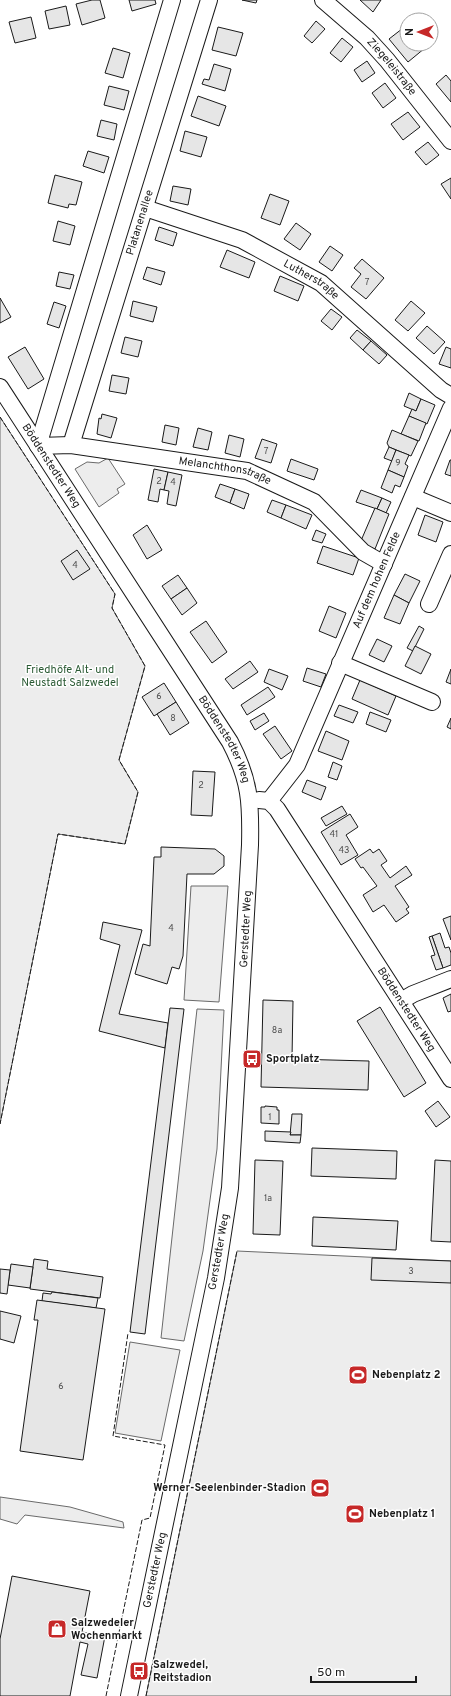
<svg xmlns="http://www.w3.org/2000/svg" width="451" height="1696" font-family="Overpass,sans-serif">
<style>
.built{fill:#ededed;stroke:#6a6a6a}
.building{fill:#e6e6e6;stroke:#1a1a1a}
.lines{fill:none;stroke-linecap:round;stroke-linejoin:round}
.minor-casing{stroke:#1a1a1a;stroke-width:18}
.minor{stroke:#fff;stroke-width:16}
.fence{stroke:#1a1a1a;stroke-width:1;stroke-dasharray:5 2;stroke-linecap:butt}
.labels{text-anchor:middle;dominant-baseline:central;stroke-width:3;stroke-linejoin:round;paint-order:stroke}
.number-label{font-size:9px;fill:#4d4d4d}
.street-label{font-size:11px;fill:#1a1a1a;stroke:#fff}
.park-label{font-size:11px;fill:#2b5a34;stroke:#fff}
.poi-label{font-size:11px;font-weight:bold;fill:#1a1a1a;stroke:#fff;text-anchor:start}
</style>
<rect width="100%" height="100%" fill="#fff"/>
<g class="built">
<path d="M0,417L115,594L112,608L145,666L119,760L138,792L125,844L58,834L0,1124Z"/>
<path d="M108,458L125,484L117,489L119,493L99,507L75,469L87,462L99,463Z"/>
<path d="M191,886H228L219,1002L184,1000Z"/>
<path d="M197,1009L224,1010L217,1149L203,1251L184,1341L161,1338Z"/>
<path d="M237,1251L451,1261V1696H146Z"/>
<path d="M130,1342L180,1350L161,1441L115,1433Z"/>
<path d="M0,1497L70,1507L123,1522L124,1528L25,1515L17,1524L0,1519Z"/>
</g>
<g class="building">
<path d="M92,0H100L105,18L82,25L76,4Z"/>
<path d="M129,0H155L156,4L132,11Z"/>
<path d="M242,0H257L256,3Z"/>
<path d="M360,0H381L373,12Z"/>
<path d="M66,6L70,25L49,29L45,11Z"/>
<path d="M31,17L36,38L15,43L9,22Z"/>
<path d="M316,21L325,29L312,43L304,36Z"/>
<path d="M407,25V44H422L425,48L408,62L389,39Z"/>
<path d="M218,27L243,33L236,56L212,50Z"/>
<path d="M342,38L353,47L341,62L330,53Z"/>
<path d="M113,48L130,53L123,78L105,73Z"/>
<path d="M367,61L375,73L362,82L354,70Z"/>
<path d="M214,64L231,69L225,91L202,84L204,79L209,80Z"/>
<path d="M446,75L451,81V102L436,84Z"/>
<path d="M385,83L396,98L383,108L372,93Z"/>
<path d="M109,86L129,91L124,110L104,105Z"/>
<path d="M198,96L226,106L219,126L191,116Z"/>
<path d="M408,112L420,127L403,140L391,124Z"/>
<path d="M101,120L117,124L114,140L97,136Z"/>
<path d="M185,131L207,137L201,157L180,151Z"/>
<path d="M428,142L439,155L426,165L415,152Z"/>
<path d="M88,151L109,157L104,173L83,166Z"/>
<path d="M55,175L82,182L76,205L69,204L68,208L48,203Z"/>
<path d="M451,178V199L441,184Z"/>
<path d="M173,186L191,189L188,205L170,201Z"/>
<path d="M270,194L289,201L280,225L261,218Z"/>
<path d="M58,221L75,226L70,245L53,241Z"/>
<path d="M296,223L311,234L300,250L284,239Z"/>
<path d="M159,227L177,233L173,246L155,240Z"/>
<path d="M330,246L343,255L332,271L319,262Z"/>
<path d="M227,250L255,262L249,278L220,267Z"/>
<path d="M362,259L384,278L366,299L351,287L361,274L354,268Z"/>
<path d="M147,267L165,272L161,285L143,279Z"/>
<path d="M59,272L74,275L70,289L56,286Z"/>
<path d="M280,276L304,286L298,301L274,291Z"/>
<path d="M0,298L11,317L0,323Z"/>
<path d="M133,301L157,307L153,322L130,316Z"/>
<path d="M411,301L425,313L408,331L395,320Z"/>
<path d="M54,302L66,306L59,328L47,324Z"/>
<path d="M331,309L342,317L332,330L321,321Z"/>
<path d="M427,326L445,342L434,354L416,338Z"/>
<path d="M357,330L371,341L363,350L350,338Z"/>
<path d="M125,337L142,341L138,357L121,353Z"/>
<path d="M371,341L387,355L379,364L363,350Z"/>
<path d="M25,347L44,379L28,389L8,357Z"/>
<path d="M446,347L451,349V368L439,364Z"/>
<path d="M112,375L129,378L126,394L109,391Z"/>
<path d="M409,393L421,399L416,411L404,406Z"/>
<path d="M421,399L435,405L427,424L409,416L412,409L416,411Z"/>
<path d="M102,414L117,418L111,438L97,434L99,418L101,419Z"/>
<path d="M409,416L426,423L419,441L401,434Z"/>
<path d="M165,425L179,428L176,445L162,442Z"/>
<path d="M198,428L212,432L208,450L193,447Z"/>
<path d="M392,430L418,441L411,456L389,447L387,443Z"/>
<path d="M229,435L244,439L240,457L225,453Z"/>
<path d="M262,439L277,444L271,463L255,458Z"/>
<path d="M389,447L396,450L392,461L384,458Z"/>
<path d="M396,450L409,455L405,464L408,466L404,477L388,470Z"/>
<path d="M291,459L318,469L314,480L287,471Z"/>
<path d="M450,460H451V476L445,474Z"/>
<path d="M154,469L168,472L164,490L160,489L158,502L148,500Z"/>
<path d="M388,470L404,477L400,487L395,485L392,493L381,488Z"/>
<path d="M168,472L182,475L176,506L167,504L169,491L164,490Z"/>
<path d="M220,484L235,489L230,503L215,497Z"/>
<path d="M235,489L249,494L244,509L230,503Z"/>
<path d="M361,490L382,498L377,509L356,502Z"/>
<path d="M382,498L391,502L386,513L377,509Z"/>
<path d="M272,500L286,505L281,518L267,512Z"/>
<path d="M286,505L312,515L306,529L281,518Z"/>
<path d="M375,508L389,514L375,549L360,543Z"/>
<path d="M425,515L443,522L436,542L418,535Z"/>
<path d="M147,525L162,550L147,559L133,535Z"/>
<path d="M316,530L326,534L322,543L312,540Z"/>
<path d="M323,546L359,558L353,575L317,563Z"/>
<path d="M77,550L90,569L73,580L61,561Z"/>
<path d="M405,574L420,581L409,603L394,595Z"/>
<path d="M178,575L187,588L171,599L162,586Z"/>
<path d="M187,588L197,603L182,615L171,599Z"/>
<path d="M394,595L409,603L400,624L384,618Z"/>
<path d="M329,606L346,613L336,638L319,631Z"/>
<path d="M206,621L227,652L212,663L190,632Z"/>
<path d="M419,626L424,629L413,651L407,648Z"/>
<path d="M377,639L392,646L384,662L369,655Z"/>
<path d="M415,646L431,654L421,674L405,666Z"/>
<path d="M250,661L258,672L233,689L225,679Z"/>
<path d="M307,668L326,674L321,687L303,681Z"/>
<path d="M269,669L288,676L282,690L264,682Z"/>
<path d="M451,669V684L446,682Z"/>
<path d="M360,680L396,696L388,715L352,699Z"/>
<path d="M164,683L176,702L154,716L142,697Z"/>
<path d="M268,687L275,697L247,715L241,705Z"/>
<path d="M176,702L189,723L170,735L157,714Z"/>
<path d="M339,705L358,712L353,723L334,716Z"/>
<path d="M370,712L391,720L386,732L366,724Z"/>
<path d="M264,713L269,721L255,730L250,721Z"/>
<path d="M451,718V729L447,727Z"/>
<path d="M275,726L292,751L281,759L263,734Z"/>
<path d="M326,731L349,741L342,760L318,751Z"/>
<path d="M333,762L342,766L337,780L328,777Z"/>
<path d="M193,771L215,772L212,816L191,815Z"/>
<path d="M307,780L326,787L321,800L302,792Z"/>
<path d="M342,806L347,814L326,826L321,818Z"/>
<path d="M350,814L358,827L346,835L358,855L341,865L321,832Z"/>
<path d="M161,847L215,849L224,856V866L214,874H187L183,956L179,969L172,967L167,984L135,974L143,944L150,946L154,857H161Z"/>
<path d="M370,849L373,853L379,849L387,861L381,865L390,878L406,866L412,875L395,886L409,907L406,909L409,913L396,922L384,905L373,912L363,895L377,886L363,867L361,868L355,859Z"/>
<path d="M451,916V940L443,919Z"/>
<path d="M103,922L142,930L119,1014L168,1023L165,1048L99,1031L120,945L100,939Z"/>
<path d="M440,933L445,948L449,947L451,953V965L443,968L432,936Z"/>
<path d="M432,936L443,968L436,970L431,956L435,955L429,937Z"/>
<path d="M451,994V1011L448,1012L443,998Z"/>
<path d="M263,1000L293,1001L292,1059L369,1061L368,1090L261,1087Z"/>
<path d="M380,1007L426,1083L404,1097L357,1021Z"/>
<path d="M170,1008L184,1009L145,1334L130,1332Z"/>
<path d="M438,1101L450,1117L436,1127L425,1111Z"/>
<path d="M265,1106L277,1107V1110H279V1124L261,1123V1107H265Z"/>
<path d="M292,1114H302L301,1135H290Z"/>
<path d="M265,1131L291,1132L290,1135H301L300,1143L265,1141Z"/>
<path d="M312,1148L397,1151L396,1179L311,1176Z"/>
<path d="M255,1160L283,1161L280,1235L253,1234Z"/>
<path d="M435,1160L451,1161V1242L431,1241Z"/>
<path d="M313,1217L398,1221L396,1250L312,1246Z"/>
<path d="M372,1258L451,1261V1283L371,1280Z"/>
<path d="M34,1259L48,1261L47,1269L103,1277L100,1298L30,1289Z"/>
<path d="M11,1264L33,1267L30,1288L8,1285Z"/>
<path d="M0,1269L10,1270L7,1294L0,1293Z"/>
<path d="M52,1292L98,1298L96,1308L42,1301L43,1293L51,1294Z"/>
<path d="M37,1300L105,1309L83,1460L20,1451L38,1320H34Z"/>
<path d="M0,1311L21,1316L14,1343L0,1339Z"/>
<path d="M12,1576L90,1591L82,1632L105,1636L97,1678L81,1675L88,1644L80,1642L70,1696H0V1639Z"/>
</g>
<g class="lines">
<defs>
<g id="minor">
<path id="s1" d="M172,0L38,446L71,445L247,471L314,502L363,552L384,564"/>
<path id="s2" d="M323,0L367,38L387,60L451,141"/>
<path id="s3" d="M145,208L242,240L321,283L441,390L451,396"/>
<path id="s4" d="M0,387L230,742C250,780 251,803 250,845L230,1188L216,1278L129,1696"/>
<path id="s5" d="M71,445L209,0"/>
<path d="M413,497L451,513"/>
<path d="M429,604L451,554"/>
<path d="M340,663L432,702"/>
<path id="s6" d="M259,800L269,801L277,809L451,1079"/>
<path id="s7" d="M269,801L297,765L451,408"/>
<path d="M401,1001L413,994L451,979"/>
</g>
</defs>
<use href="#minor" class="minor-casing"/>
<use href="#minor" class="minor"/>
<g class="fence">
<path d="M0,417L115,594L112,608L145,666L119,760L138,792L125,844L58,834L0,1124"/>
<path d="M106,1696L142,1520L150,1518L165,1445L113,1436L128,1333"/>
<path d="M146,1696L237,1251"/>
</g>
</g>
<defs>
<symbol id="bus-square" viewBox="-11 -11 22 22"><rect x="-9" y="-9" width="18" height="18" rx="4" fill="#c62828" stroke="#fff"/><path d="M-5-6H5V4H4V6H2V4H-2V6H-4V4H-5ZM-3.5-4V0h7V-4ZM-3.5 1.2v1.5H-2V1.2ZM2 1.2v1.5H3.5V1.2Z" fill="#fff"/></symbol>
<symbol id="stadium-square" viewBox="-11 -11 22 22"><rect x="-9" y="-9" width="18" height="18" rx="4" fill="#c62828" stroke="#fff"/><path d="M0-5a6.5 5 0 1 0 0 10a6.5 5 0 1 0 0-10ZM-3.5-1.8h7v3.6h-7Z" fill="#fff"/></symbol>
<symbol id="shop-square" viewBox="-11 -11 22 22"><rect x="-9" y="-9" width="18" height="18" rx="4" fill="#c62828" stroke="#fff"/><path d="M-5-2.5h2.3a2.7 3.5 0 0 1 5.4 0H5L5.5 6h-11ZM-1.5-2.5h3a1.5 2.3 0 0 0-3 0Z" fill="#fff"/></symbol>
</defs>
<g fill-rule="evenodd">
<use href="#bus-square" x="241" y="1048" width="22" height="22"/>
<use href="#stadium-square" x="347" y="1364" width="22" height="22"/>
<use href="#stadium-square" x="309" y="1477" width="22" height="22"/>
<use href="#stadium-square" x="344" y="1503" width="22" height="22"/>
<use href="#shop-square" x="46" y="1618" width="22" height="22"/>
<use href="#bus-square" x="128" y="1660" width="22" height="22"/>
</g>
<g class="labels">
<g class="number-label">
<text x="367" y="282">7</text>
<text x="266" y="451">7</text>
<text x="398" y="463">9</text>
<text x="159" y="481">2</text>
<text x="173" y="482">4</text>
<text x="75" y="565">4</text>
<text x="159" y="696">6</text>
<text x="173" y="718">8</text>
<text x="201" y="785">2</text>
<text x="334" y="834">41</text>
<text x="344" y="850">43</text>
<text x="171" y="928">4</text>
<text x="277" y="1030">8a</text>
<text x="270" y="1117">1</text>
<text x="268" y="1198">1a</text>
<text x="411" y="1271">3</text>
<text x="61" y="1386">6</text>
</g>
<g class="street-label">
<text stroke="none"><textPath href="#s2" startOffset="96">Ziegeleistraße</textPath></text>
<text stroke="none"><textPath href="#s5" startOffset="233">Platanenallee</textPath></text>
<text stroke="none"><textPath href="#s3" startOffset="182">Lutherstraße</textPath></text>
<text stroke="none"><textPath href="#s4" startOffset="94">Böddenstedter Weg</textPath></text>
<text stroke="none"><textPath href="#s1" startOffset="655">Melanchthonstraße</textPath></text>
<text stroke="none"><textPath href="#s7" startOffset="247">Auf dem hohen Felde</textPath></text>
<text stroke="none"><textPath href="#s4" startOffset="418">Böddenstedter Weg</textPath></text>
<text transform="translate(246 929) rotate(-87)">Gerstedter Weg</text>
<text stroke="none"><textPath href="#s6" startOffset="260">Böddenstedter Weg</textPath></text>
<text transform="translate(219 1252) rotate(-80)">Gerstedter Weg</text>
<text transform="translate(155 1570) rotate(-78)">Gerstedter Weg</text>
</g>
<g class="park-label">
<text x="70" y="670">Friedhöfe Alt- und<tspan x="70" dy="13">Neustadt Salzwedel</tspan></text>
</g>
<g class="poi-label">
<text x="266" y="1059">Sportplatz</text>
<text x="372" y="1375">Nebenplatz 2</text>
<text x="306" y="1488" text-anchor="end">Werner-Seelenbinder-Stadion</text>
<text x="369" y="1514">Nebenplatz 1</text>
<text x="71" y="1623">Salzwedeler<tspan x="71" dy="13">Wochenmarkt</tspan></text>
<text x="153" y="1665">Salzwedel,<tspan x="153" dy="13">Reitstadion</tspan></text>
</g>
</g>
<g transform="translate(419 32) rotate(270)"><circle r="19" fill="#ffffff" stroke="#a3a3a3"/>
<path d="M0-3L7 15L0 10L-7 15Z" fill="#c62828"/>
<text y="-6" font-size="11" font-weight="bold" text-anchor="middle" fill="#1a1a1a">N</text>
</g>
<path d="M311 1676v6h105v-6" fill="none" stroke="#1a1a1a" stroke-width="2"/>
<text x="317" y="1676" font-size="12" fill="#1a1a1a" stroke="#ffffff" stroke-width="3" paint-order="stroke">50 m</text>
</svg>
